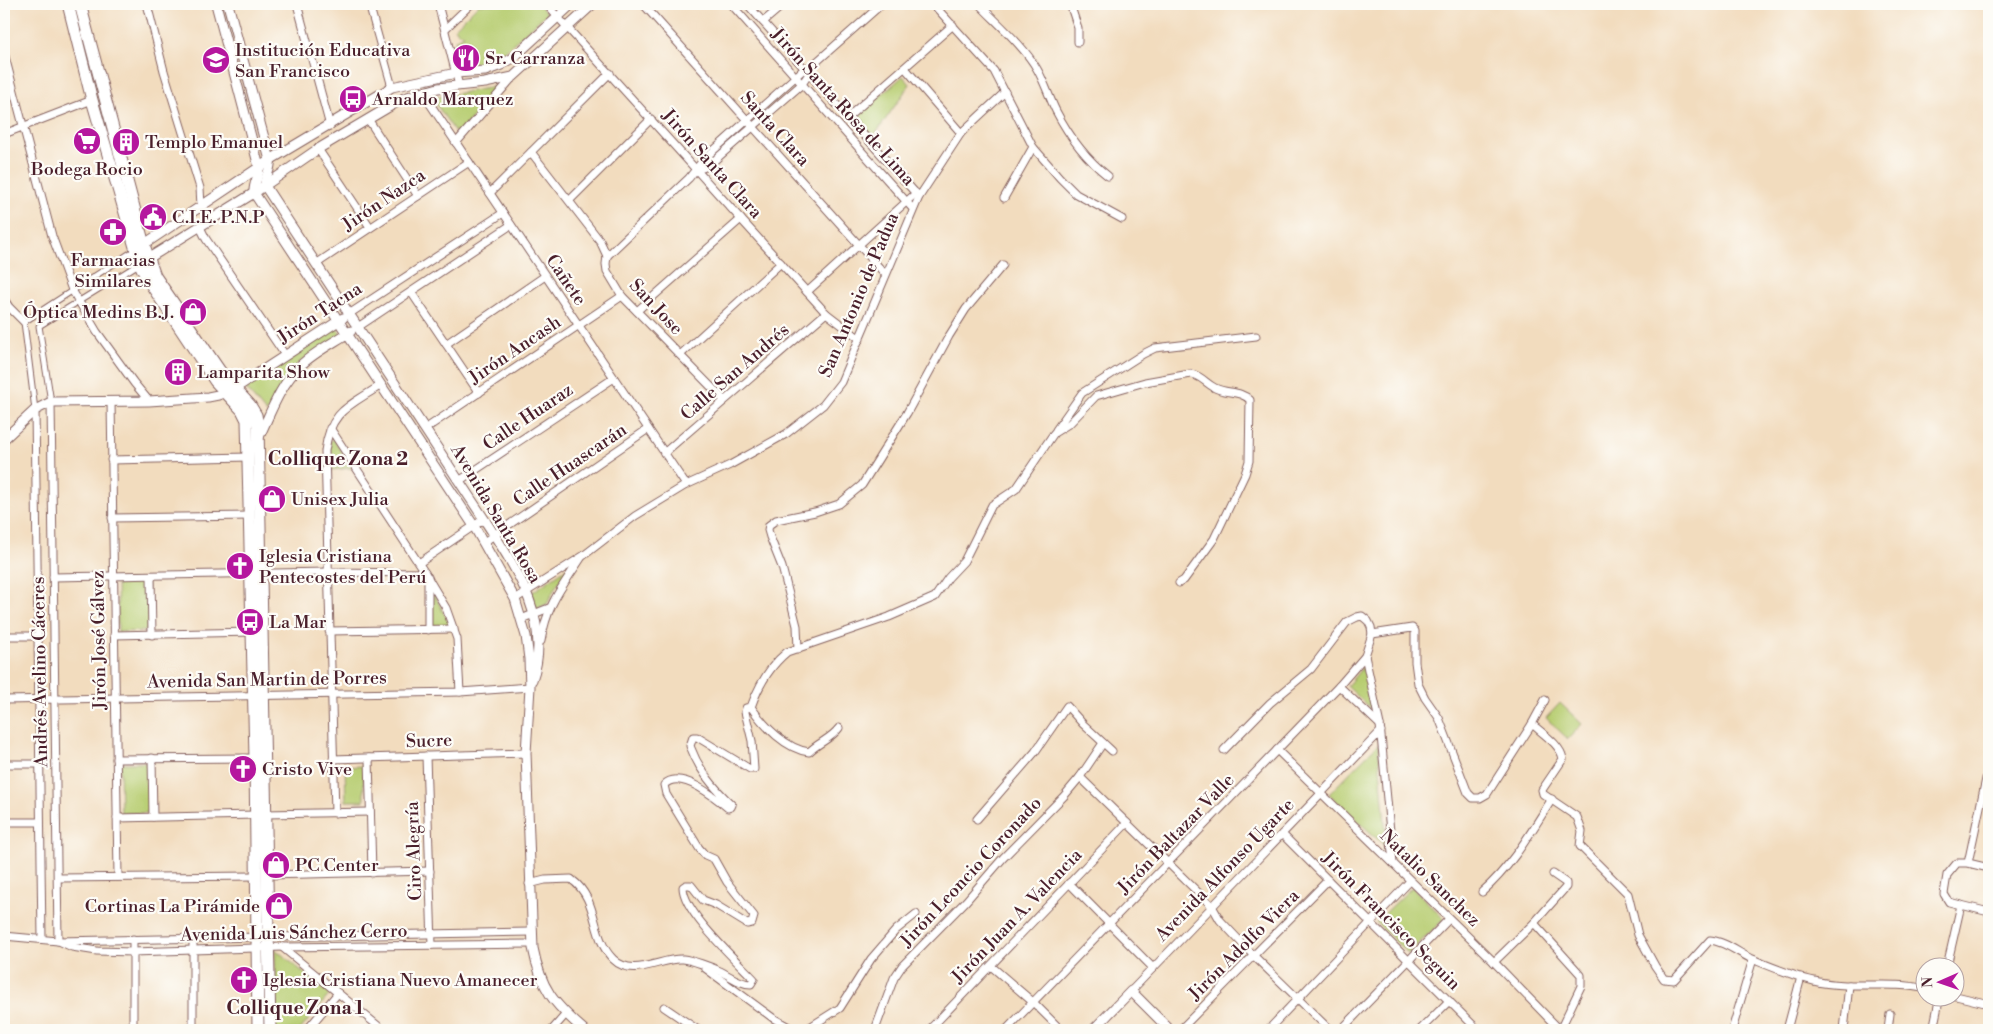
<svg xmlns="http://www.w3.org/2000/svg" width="1993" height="1034" font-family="'Libre Bodoni',serif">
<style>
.green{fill:#b7cd71;stroke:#80764e}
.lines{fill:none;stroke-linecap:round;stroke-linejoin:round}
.pedestrian-casing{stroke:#85615e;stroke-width:7}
.minor-casing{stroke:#85615e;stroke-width:9}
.tertiary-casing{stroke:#85615e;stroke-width:11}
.primary-casing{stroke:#85615e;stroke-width:13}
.pedestrian{stroke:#fff;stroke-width:5}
.minor{stroke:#fff;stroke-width:7}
.tertiary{stroke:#fff;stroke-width:9}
.primary{stroke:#fff;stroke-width:11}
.labels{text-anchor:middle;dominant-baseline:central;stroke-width:4.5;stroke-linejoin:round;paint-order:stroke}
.poi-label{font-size:18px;fill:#4a1f2b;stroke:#fdfcf7;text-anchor:start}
.street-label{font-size:18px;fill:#4a1f2b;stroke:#fdfcf7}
.neighbourhood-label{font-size:19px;font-weight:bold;fill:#4a1f2b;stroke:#fdfcf7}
</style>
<rect width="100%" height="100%" fill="#fdfcf7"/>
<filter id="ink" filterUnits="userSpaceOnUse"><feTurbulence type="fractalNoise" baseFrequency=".02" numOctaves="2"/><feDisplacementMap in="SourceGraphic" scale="10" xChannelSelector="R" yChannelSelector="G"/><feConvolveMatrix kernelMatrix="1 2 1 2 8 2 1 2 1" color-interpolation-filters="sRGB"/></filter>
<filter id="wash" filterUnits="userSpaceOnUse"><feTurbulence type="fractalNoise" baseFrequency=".0096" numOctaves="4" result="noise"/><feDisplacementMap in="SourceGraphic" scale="20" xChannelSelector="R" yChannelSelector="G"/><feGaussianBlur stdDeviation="1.12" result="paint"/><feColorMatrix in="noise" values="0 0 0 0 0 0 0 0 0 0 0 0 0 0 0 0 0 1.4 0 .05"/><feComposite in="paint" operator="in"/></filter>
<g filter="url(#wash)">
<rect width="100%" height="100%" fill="#f2dcbe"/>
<g class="green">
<path d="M479,4H538L547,13L496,59L481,65L462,66L455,40L464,35L461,33L459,34L455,28Z"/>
<path d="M903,76L910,84L872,139L854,119Z"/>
<path d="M500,86L457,135L432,98Z"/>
<path d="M336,327L341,334L296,365L266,413L246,389Z"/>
<path d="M333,438L352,468L329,470L330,443Z"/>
<path d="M573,564L556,586L547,604L536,609L531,593Z"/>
<path d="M147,580L149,631L118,632L117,581Z"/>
<path d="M432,590L450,625L432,626Z"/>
<path d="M1365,664L1373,711L1347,686Z"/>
<path d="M1560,703L1582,724L1568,739L1546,718Z"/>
<path d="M1378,744L1387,848L1329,794Z"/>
<path d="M120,763H148V813H121Z"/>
<path d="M363,766L364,801H346L345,767Z"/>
<path d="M1412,887L1444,919L1408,954L1376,922Z"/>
<path d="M275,949L330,994L300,1030H276Z"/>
</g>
</g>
<g filter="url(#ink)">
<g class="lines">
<defs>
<g id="pedestrian">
<path d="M51,402L39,326L139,264"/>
<path d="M35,410L24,322L135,250"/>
</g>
<g id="minor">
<path d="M147,4L164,71L200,188L201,206"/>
<path d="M297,4L330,126"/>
<path d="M369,4L392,87"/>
<path d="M438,4L459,86"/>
<path d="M546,4L826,313L860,339"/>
<path d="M643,4L885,274"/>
<path d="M731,4L913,209"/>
<path d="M747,4L919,197"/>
<path d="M933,4L994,71L1033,147L1060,178L1076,194L1122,219"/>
<path d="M979,4C997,23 1024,46 1037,69C1045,83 1049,97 1056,111C1069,136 1086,159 1108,176"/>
<path d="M1070,4L1078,28V42"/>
<path d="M763,22L784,4"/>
<path d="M445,29L471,4"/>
<path d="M4,53L52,236L72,290L97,332L134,383L149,401"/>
<path d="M905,68L961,133"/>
<path d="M422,92L686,485"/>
<path d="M848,117L953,25"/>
<path d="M368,119L418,196"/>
<path d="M4,134L92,100"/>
<path d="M456,143L513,77"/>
<path d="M318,149L370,227"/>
<path d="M531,152L600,241L607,256L606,264L607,271L622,296L724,400"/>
<path d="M697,170L708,166L802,84L811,71"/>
<path d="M490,193L610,73"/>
<path d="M1004,198L1033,147"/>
<path d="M570,200L651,119"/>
<path d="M200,227L206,239L285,355"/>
<path d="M607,256L689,178L704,159L804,69L813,65L882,4"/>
<path d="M316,264L469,162"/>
<path d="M411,292L479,393"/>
<path d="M807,292L916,193"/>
<path d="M4,299L9,307L24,322"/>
<path d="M637,311L741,219"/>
<path d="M349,314L503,213"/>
<path d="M358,327L511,225"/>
<path d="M446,344L545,276"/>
<path d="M680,355L781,263"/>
<path d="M111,401L118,877"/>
<path d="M51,402L58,941"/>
<path d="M35,410L42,939"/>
<path d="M330,428L425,573L446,608L457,639L460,692"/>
<path d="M425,429L622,296"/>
<path d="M1056,430L1082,393L1143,354L1155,348L1256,336"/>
<path d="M664,453L826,313"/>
<path d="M111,460L249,457"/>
<path d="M459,481L614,378"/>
<path d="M112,518L250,516"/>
<path d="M484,542L648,429"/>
<path d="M419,563L484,519"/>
<path d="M151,576L152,635"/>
<path d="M53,577L328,572L425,573"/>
<path d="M428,577V630"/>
<path d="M515,599L583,556L635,516L686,485L730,465L786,434L823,405L841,382L919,197L961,133L1005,92"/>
<path d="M521,619L549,608"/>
<path d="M329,631L454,629"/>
<path d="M1372,634L1412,628L1415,631V662L1418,684L1425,698L1439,718L1468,793L1473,798H1480L1487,794L1532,724L1545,700"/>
<path d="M114,635L253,632"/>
<path d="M4,636H38"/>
<path d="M541,641C547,604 561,589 581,558"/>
<path d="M798,649L797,626L782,567L770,537L768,530L769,525L776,520L815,512L839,504L862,485L907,413L949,336L966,309L1003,265"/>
<path d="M1339,686L1380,725"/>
<path d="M4,700L460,692L530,687"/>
<path d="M751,707C758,687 770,666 787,652L889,617L935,597L948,578L964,561L992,505L1016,489L1054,433L1070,423L1096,396L1145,382L1190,374C1201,375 1205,383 1215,388C1227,394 1240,390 1250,400L1249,461L1245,474L1214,539L1184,580L1179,583"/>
<path d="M1532,724C1542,733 1561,745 1563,759L1542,790L1543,794L1577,817L1582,831L1580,846L1628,894L1638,935L1655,966L1664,979L1674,980L1710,940C1724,941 1739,953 1752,959C1772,967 1793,976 1814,981C1851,990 1889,980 1926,989"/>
<path d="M1224,750L1270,703L1311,669L1347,622L1357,617L1362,616L1368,621L1371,627L1372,634L1365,656L1380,725L1393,863"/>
<path d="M1277,750L1494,962L1560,1030"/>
<path d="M426,756L432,945"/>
<path d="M152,758L153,817"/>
<path d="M369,758L372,873"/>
<path d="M116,759L255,758"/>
<path d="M333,759L526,753"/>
<path d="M4,764H39"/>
<path d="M1080,777L1212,906L1220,920L1254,956L1330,1030"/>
<path d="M335,813L325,451C330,410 350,406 381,385"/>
<path d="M266,814L370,812"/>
<path d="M117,818L256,815"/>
<path d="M977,819L1035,752L1067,706L1083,724L1112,751"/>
<path d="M4,822H40"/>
<path d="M1282,834L1478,1030"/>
<path d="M1968,863L1989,765"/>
<path d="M1989,868L1968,863H1957L1947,875L1944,894L1949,902L1989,912"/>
<path d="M267,875L430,871"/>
<path d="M58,878L255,876"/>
<path d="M1069,883L1153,968"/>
<path d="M529,884L545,880L571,879C600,900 590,936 613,959C633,979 662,957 683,959C692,960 711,967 720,971C730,976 740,984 751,984L754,979C736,960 683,912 683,887L686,885H691L703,900L716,905L747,924L752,923L754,916L727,882L714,859L705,855L699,848L666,794L664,785C680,768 716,798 728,808L731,807L732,805C713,787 699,770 690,746L693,737H697L750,769H754L752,741L745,712L746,708L751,707C764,726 786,749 809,752C819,742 831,739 839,728"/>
<path d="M1482,892C1512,866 1531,832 1552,799"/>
<path d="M1534,923L1581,975V986L1560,1030"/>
<path d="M4,936L58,941L531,932"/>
<path d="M133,939V1030"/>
<path d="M61,942L72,947L97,951L133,952L282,947L532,944"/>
<path d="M282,947L383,1030"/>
<path d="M1494,962L1534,923L1566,887V883L1553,874"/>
<path d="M991,966L1034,1003L1061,1030"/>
<path d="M1947,966L1961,905"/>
<path d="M705,968L773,1018L794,1030"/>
<path d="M1131,991L1381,731"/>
<path d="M1956,996L1989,1004"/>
<path d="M664,1007L698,1030"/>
<path d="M193,1030V939"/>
<path d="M307,1030L338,993"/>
<path d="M552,1030L566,1014"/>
<path d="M805,1030L840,1008L871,959L896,930L916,914"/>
<path d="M875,1030L894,978L902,966L966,901L1003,858L1064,796L1080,777L1103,743"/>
<path d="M929,1030L1127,823"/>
<path d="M1006,1030L1339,686L1365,656"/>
<path d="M1180,1030L1328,880"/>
<path d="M1268,1030L1410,881"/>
<path d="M1341,1030L1449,919"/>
<path d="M1420,1030L1449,1001"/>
<path d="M1732,1030L1753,959"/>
<path d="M1787,1030L1801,977"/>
<path d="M1844,1030L1849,985"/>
<path d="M1888,1030L1890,1014"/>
<path d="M1933,1030L1940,996"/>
</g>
<g id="tertiary">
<path d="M216,4L259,167C260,176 253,183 254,193L474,526L515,599L526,636L529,659L530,687L526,753L533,948C541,989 553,1003 584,1030"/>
<path d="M228,4L270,160C272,170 264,176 265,186L484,519C515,567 553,621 532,680"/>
<path d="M140,247L270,160L392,87L456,73L485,71L501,65L513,58L572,4"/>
<path d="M144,261L254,193L318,149L404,98L438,88L485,83L513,77L593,4"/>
<path d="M259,437C271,412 280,385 300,366C314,352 335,342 351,331"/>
<path d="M4,439L35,410L51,402L149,401L208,397L218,395L234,389L343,318"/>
<path d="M1093,1030L1131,991L1170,1030"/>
</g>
<g id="primary">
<path d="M68,4L92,100L140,264L146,277L215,381L242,410L247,420L255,758L258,1030"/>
<path d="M80,4L144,245L155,276L224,377L250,405L256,415L258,426L270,1030"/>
</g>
</defs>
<use href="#pedestrian" class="pedestrian-casing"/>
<use href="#minor" class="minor-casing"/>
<use href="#tertiary" class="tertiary-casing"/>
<use href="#primary" class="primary-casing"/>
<use href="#pedestrian" class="pedestrian"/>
<use href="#minor" class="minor"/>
<use href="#tertiary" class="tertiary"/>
<use href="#primary" class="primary"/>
</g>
</g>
<defs>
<symbol id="restaurant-disc" viewBox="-11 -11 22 22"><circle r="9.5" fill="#b5179e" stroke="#fdfcf7"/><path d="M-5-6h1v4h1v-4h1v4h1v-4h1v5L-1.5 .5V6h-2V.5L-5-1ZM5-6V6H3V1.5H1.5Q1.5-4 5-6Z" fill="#fff"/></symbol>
<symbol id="school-disc" viewBox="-11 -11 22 22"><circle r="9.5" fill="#b5179e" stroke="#fdfcf7"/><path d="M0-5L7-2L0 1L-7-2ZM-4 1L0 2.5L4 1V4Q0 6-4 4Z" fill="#fff"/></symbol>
<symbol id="bus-disc" viewBox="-11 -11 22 22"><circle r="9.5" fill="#b5179e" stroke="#fdfcf7"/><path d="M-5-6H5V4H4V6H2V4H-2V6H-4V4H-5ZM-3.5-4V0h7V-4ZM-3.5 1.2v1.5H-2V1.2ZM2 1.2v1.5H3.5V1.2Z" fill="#fff"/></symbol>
<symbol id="supermarket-disc" viewBox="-11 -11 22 22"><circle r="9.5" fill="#b5179e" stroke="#fdfcf7"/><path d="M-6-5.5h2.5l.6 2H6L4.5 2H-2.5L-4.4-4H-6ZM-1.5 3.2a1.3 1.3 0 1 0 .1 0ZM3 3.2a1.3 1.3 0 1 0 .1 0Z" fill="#fff"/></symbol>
<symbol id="building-disc" viewBox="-11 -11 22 22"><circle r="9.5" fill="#b5179e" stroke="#fdfcf7"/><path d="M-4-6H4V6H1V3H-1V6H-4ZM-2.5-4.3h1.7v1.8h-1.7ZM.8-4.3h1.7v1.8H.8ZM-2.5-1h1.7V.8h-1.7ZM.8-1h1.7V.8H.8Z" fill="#fff"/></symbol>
<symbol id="civic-disc" viewBox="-11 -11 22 22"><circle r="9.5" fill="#b5179e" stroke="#fdfcf7"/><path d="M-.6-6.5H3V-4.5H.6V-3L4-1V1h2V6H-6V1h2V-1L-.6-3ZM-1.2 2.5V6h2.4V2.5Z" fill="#fff"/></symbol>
<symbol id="pharmacy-disc" viewBox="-11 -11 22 22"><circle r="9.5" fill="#b5179e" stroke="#fdfcf7"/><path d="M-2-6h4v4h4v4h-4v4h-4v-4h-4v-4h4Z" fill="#fff"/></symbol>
<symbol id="shop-disc" viewBox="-11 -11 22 22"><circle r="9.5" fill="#b5179e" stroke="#fdfcf7"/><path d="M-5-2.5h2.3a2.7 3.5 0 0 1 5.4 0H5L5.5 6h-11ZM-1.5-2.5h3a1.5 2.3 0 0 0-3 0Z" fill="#fff"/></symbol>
<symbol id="church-disc" viewBox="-11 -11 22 22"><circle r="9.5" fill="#b5179e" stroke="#fdfcf7"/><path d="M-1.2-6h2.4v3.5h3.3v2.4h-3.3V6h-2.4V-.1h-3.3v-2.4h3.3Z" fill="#fff"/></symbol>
</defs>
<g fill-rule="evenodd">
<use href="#restaurant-disc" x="450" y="42" width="32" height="32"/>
<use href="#school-disc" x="200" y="44" width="32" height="32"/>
<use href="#bus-disc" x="337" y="83" width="32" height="32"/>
<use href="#supermarket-disc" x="71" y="125" width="32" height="32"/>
<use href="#building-disc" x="110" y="126" width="32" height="32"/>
<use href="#civic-disc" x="137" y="201" width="32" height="32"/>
<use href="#pharmacy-disc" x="97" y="216" width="32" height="32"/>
<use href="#shop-disc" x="177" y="296" width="32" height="32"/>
<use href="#building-disc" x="162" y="356" width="32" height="32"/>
<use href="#shop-disc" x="256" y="483" width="32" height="32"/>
<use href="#church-disc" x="224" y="550" width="32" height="32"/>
<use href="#bus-disc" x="234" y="606" width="32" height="32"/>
<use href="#church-disc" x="227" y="753" width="32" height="32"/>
<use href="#shop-disc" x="260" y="849" width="32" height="32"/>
<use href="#shop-disc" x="263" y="890" width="32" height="32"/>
<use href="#church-disc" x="228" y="964" width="32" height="32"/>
</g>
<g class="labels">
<g class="poi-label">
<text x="235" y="50">Institución Educativa<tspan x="235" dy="21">San Francisco</tspan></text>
<text x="485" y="58">Sr. Carranza</text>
<text x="372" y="99">Arnaldo Marquez</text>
<text x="145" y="142">Templo Emanuel</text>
<text x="87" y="169" text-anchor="middle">Bodega Rocio</text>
<text x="172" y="217">C.I.E. P.N.P</text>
<text x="113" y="260" text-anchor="middle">Farmacias<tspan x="113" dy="21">Similares</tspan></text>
<text x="174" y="312" text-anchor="end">Óptica Medins B.J.</text>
<text x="197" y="372">Lamparita Show</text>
<text x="291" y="499">Unisex Julia</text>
<text x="259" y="556">Iglesia Cristiana<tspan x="259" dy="21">Pentecostes del Perú</tspan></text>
<text x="269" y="622">La Mar</text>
<text x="262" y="769">Cristo Vive</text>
<text x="295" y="865">PC Center</text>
<text x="260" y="906" text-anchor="end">Cortinas La Pirámide</text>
<text x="263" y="980">Iglesia Cristiana Nuevo Amanecer</text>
</g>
<g class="street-label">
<text transform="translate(843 107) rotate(48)">Jirón Santa Rosa de Lima</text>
<text transform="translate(775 129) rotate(48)">Santa Clara</text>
<text transform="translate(712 164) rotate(48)">Jirón Santa Clara</text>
<text transform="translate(384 200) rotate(-34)">Jirón Nazca</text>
<text transform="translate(566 280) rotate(56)">Cañete</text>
<text transform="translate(859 295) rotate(-67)">San Antonio de Padua</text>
<text transform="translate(656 307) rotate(47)">San Jose</text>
<text transform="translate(320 313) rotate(-33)">Jirón Tacna</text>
<text transform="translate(515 350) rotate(-34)">Jirón Ancash</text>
<text transform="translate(735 372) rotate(-41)">Calle San Andrés</text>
<text transform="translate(528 417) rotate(-34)">Calle Huaraz</text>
<text transform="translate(570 465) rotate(-34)">Calle Huascarán</text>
<text transform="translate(496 514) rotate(59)">Avenida Santa Rosa</text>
<text transform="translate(99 640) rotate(-91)">Jirón José Gálvez</text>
<text transform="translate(40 672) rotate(-91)">Andrés Avelino Cáceres</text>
<text transform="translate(267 680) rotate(-1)">Avenida San Martin de Porres</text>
<text transform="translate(429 741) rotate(-2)">Sucre</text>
<text transform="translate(1176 834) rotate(-46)">Jirón Baltazar Valle</text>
<text transform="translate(414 851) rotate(-92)">Ciro Alegría</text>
<text transform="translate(1225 870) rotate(-46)">Avenida Alfonso Ugarte</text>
<text transform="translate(971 872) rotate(-47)">Jirón Leoncio Coronado</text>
<text transform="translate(1430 878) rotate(44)">Natalio Sanchez</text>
<text transform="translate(1017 916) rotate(-46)">Jirón Juan A. Valencia</text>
<text transform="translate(1391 921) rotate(45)">Jirón Francisco Seguin</text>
<text transform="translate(294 933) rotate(-1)">Avenida Luis Sánchez Cerro</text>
<text transform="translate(1244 945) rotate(-45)">Jirón Adolfo Viera</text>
</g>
<g class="neighbourhood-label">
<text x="338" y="459">Collique Zona 2</text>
<text x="295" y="1008">Collique Zona 1</text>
</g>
</g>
<rect width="1993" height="1034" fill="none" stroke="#fdfcf7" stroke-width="20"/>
<g transform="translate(1940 982) rotate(268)"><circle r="24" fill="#fdfcf7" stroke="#b5a4a5"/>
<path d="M0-4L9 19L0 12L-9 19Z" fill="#b5179e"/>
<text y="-8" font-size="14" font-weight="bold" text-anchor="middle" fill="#4a1f2b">N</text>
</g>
</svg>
